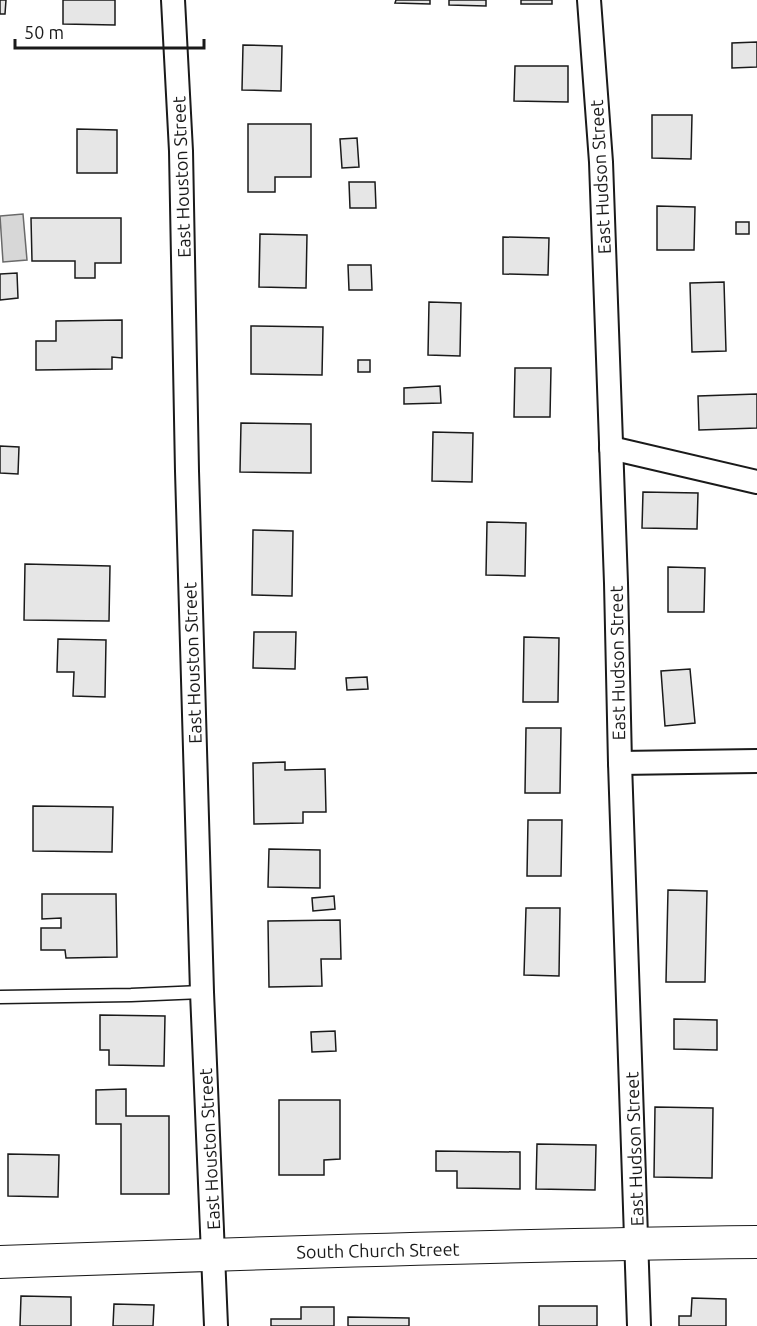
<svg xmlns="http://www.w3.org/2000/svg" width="757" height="1326" font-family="Ubuntu,sans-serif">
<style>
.water{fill:#d7d7d7;stroke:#6a6a6a;stroke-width:1.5}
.building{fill:#e6e6e6;stroke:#1a1a1a;stroke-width:1.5}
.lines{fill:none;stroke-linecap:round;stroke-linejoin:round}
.lane-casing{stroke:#1a1a1a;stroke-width:15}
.street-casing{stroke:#1a1a1a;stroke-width:26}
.secondary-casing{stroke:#1a1a1a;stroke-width:34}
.lane{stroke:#fff;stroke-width:12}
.street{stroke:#fff;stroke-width:22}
.secondary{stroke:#fff;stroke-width:32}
.labels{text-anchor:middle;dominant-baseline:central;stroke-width:4.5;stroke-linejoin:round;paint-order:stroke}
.street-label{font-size:18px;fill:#1a1a1a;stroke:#fff}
</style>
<rect width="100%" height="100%" fill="#fff"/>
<path class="water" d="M23,214L27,260L3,262L0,216Z"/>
<g class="building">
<path d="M0,0H6L5,14H0Z"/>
<path d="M63,0H115V25L63,24Z"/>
<path d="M396,0H430V4L395,3Z"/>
<path d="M449,0H486V6L449,5Z"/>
<rect x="521" y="0" width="31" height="4"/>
<path d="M757,42V67L732,68V43Z"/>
<path d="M243,45L282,46L281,91L242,90Z"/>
<path d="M515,66H568V102L514,101Z"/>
<path d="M652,115H692L691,159L652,158Z"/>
<path d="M248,124H311V177H275V192H248Z"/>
<path d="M77,129L117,130V173H77Z"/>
<path d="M357,138L359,167L342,168L340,139Z"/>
<path d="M349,182H375L376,208H350Z"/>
<path d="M657,206L695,207L694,250H657Z"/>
<path d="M31,218H121V263H95V278H75V261H32Z"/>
<rect x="736" y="222" width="13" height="12"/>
<path d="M260,234L307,235L306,288L259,287Z"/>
<path d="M503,237L549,238L548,275L503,274Z"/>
<path d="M348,265H371L372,290H349Z"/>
<path d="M17,273L18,298L0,300V274Z"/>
<path d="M724,282L726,351L692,352L690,283Z"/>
<path d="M429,302L461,303L460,356L428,355Z"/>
<path d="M122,320V358L112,357V369L36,370V341H56V321Z"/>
<path d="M251,326L323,327L322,375L251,374Z"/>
<rect x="358" y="360" width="12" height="12"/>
<path d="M515,368H551L550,417H514Z"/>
<path d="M440,386L441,403L404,404V388Z"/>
<path d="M757,394V428L699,430L698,396Z"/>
<path d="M241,423L311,424V473L240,472Z"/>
<path d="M433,432L473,433L472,482L432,481Z"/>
<path d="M0,446L19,447L18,474L0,473Z"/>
<path d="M643,492L698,493L697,529L642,528Z"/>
<path d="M487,522L526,523L525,576L486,575Z"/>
<path d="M253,530L293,531L292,596L252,595Z"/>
<path d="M25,564L110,566L109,621L24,620Z"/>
<path d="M668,567L705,568L704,612H668Z"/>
<path d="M254,632H296L295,669L253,668Z"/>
<path d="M524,637L559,638L558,702H523Z"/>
<path d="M58,639L106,640L105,697L73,696L74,672H57Z"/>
<path d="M690,669L695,723L665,726L661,671Z"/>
<path d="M367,677L368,689L347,690L346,678Z"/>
<path d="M526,728H561L560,793H525Z"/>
<path d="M285,762V770L325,769L326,812H303V823L254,824L253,763Z"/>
<path d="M33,806L113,807L112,852L33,851Z"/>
<path d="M528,820H562L561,876H527Z"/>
<path d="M269,849L320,850V888L268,887Z"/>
<path d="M668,890L707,891L705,982H666Z"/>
<path d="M42,894H116L117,957L66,958L65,950H41V928H61V918L42,919Z"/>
<path d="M334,896L335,909L313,911L312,898Z"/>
<path d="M526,908H560L559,976L524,975Z"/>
<path d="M340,920L341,959H321L322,986L269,987L268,921Z"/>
<path d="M100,1015L165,1016L164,1066L109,1065V1050H100Z"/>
<path d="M674,1019L717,1020V1050L674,1049Z"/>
<path d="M335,1031L336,1051L312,1052L311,1032Z"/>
<path d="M126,1089V1116H169V1194H121V1124H96V1090Z"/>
<path d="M279,1100H340V1159L324,1160V1175H279Z"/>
<path d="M655,1107L713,1108L712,1178L654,1177Z"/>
<path d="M537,1144L596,1145L595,1190L536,1189Z"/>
<path d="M436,1151L520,1152V1189L457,1188V1171H436Z"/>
<path d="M8,1154L59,1155L58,1197L8,1196Z"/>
<path d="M21,1296L71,1297V1326H20Z"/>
<path d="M692,1298L726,1299V1326H679V1316H691Z"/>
<path d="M114,1304L154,1305L153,1326H113Z"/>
<rect x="539" y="1306" width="58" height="20"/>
<path d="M301,1307H334V1326H271V1319H301Z"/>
<path d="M348,1317L409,1318V1326H348Z"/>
</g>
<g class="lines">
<defs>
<path id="lane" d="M0,997L131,995L202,992"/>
<g id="street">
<path d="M173,0L181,151L187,471L202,992L216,1326"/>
<path d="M589,0L601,162L616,583L620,763L639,1326"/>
<path d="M611,448L757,482"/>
<path d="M620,763L757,761"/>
</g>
<path id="secondary" d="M0,1262C252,1253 505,1245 757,1242"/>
</defs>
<use href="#lane" class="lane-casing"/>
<use href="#street" class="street-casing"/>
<use href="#secondary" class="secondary-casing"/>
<use href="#lane" class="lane"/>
<use href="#street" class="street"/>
<use href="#secondary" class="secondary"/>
</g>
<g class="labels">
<g class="street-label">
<text transform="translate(181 177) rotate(-92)">East Houston Street</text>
<text transform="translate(600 177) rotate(-93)">East Hudson Street</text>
<text transform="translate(192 663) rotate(-92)">East Houston Street</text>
<text transform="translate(617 663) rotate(-91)">East Hudson Street</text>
<text transform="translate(209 1149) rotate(-93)">East Houston Street</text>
<text transform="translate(634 1149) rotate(-92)">East Hudson Street</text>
<text transform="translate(378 1250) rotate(-1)">South Church Street</text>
</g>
</g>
<path d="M15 39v9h189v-9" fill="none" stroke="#1a1a1a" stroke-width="3"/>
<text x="24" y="39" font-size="18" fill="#1a1a1a" stroke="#ffffff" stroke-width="4.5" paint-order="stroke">50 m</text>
</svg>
